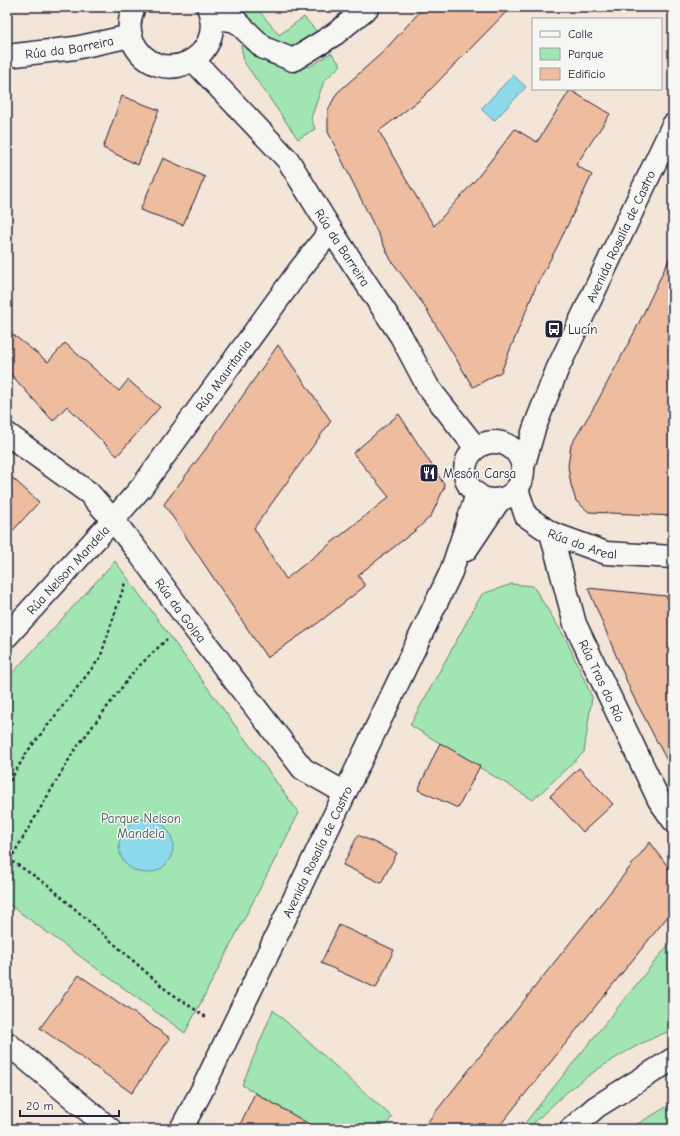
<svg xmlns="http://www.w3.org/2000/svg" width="680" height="1136" font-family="'Comic Neue',sans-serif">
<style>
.green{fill:#a1e6b2;stroke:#628476}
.water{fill:#8cdaeb;stroke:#6290a5}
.building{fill:#eebc9f;stroke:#22223b}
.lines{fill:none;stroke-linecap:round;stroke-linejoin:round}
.street-casing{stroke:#22223b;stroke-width:25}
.secondary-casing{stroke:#22223b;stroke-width:25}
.path{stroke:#22223b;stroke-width:2.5;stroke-dasharray:3 3;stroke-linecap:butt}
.street{stroke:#f6f6f2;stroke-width:22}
.secondary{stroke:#f6f6f2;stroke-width:22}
.labels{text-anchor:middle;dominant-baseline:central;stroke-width:3;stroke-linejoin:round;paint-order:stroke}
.street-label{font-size:13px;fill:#22223b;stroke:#f6f6f2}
.poi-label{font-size:13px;fill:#22223b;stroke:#f6f6f2;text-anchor:start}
.park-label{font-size:13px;fill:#425359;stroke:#f6f6f2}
</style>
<rect width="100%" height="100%" fill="#f4e5d9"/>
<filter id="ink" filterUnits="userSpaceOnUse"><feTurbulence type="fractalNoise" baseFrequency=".025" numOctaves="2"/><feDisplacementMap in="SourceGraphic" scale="8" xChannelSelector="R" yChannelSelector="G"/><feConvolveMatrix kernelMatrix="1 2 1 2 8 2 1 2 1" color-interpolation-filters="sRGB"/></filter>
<g filter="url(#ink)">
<g class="green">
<path d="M239,7H256L279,35L304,17L319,34C314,38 305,46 299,47C275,51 253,22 239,7Z"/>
<path d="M241,45L269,64L290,69L311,66L331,53L341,65L324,81L311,118L315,129L298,139L244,62Z"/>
<path d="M115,561L299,813L185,1033L7,903V679Z"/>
<path d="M512,584L533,586L566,639L592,697L584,752L533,800L410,725L482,594Z"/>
<path d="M673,939V1030C638,1042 597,1068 568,1091C554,1103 541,1117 527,1129H520Z"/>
<path d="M273,1010L392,1117L383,1129H311L295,1116L242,1085Z"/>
<path d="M673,1103V1129H630L634,1126Z"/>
</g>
<g class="water">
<path d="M513,75L526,87L494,121L481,109Z"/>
<circle cx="146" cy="846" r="27"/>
</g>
<g class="building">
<path d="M424,7H511L421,99L379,131L404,176L434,226L478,177L515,129L537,142L570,90L610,114L576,165L592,175L557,247L537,284L501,372L473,387L423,304L391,260L328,132V110L337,93L383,52Z"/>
<path d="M122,96L159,110L138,165L103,148Z"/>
<path d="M163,158L205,177L183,225L140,210Z"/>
<path d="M673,251V516L589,512L576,501L571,485L568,466L571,445L597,402L635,331Z"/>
<path d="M7,330L48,362L65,343L119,391L128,380L160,407L117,456L67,406L53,421L7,370Z"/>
<path d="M278,345L331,421L254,528L286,579L389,497L353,453L399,414L445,486L431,516L416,530L358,575L365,586L318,623L267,658L164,504L205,450Z"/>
<path d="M7,473L39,502L7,537Z"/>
<path d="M588,588L666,596L673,610V772L632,694Z"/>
<path d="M440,743L480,766L458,808L418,790Z"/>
<path d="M579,768L613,804L583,832L550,796Z"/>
<path d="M358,835L397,853L381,883L343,865Z"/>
<path d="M650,842L673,874V910L647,942L497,1129H422Z"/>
<path d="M339,925L394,950L376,988L321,963Z"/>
<path d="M79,975L170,1038L132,1093L40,1028Z"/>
<path d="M255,1093L318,1129H238Z"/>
</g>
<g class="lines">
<defs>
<g id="street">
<path d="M134,7C129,18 128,31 133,42C157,91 229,60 208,7"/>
<path d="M211,17L236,21L264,48L293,60L335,34L368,7"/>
<path id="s1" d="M7,56L75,48L131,36"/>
<path id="s2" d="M193,60L288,160L331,230L401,336L428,387L476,448"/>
<path id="s3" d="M7,434L89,493L113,520L136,549L187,619L303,769L345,793"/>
<path id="s4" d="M551,533L575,624L659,800L673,820"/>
<path d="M466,550L500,499"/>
<path id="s5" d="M7,636L113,520L141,488L298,272L331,230"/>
<path d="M7,1043L110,1129"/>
<path id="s6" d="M181,1129L201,1092L252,987L451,572L477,494"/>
<path d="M571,1129L596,1107L673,1059"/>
</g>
<g id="secondary">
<circle cx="494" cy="471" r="29"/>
<path id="s7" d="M523,467L534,429L557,370L673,125"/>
<path id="s8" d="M517,489L526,516L551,533L606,553L673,557"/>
</g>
</defs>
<use href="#street" class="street-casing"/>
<use href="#secondary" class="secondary-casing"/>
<g class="path">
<path d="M7,786L27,752L100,658L125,583"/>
<path d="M7,858L48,885L165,989L206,1017"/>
<path d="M10,860L74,751L135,670L167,639"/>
</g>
<use href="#street" class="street"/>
<use href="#secondary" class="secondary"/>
</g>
</g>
<defs>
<symbol id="bus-square" viewBox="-11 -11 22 22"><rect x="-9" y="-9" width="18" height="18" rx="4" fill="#22223b" stroke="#f6f6f2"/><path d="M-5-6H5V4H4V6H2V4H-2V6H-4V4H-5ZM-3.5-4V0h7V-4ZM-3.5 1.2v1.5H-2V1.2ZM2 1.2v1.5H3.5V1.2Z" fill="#fff"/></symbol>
<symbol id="restaurant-square" viewBox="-11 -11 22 22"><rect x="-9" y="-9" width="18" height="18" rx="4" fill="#22223b" stroke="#f6f6f2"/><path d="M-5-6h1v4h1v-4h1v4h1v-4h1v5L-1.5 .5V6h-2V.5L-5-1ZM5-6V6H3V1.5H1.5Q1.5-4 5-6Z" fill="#fff"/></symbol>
</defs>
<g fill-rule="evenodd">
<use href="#bus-square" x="543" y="318" width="22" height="22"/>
<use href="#restaurant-square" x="418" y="462" width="22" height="22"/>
</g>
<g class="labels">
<g class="street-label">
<text stroke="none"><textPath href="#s1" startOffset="63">Rúa da Barreira</textPath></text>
<text stroke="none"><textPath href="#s7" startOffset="251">Avenida Rosalía de Castro</textPath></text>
<text stroke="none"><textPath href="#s2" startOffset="241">Rúa da Barreira</textPath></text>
<text stroke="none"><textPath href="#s5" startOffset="339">Rúa Mauritania</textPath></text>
<text stroke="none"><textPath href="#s8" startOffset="92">Rúa do Areal</textPath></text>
<text stroke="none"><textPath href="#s5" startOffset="90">Rúa Nelson Mandela</textPath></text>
<text stroke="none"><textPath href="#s3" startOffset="250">Rúa da Golpa</textPath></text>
<text stroke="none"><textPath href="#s4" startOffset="157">Rúa Tras do Río</textPath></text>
<text stroke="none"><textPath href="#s6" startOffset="309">Avenida Rosalía de Castro</textPath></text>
</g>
<g class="poi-label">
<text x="568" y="329">Lucín</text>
<text x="443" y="473">Mesón Carsa</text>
</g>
<g class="park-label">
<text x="141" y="818">Parque Nelson<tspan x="141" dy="15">Mandela</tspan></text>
</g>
</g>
<rect width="680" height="1136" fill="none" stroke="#f6f6f2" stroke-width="24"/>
<rect x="12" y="12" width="656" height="1112" fill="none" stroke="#22223b" stroke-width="1.5" filter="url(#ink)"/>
<rect x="532" y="18" width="130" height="72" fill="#f6f6f2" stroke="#a1a1a9"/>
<rect x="540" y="31" width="20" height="6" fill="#f6f6f2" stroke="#a1a1a9"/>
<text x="568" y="38" font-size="12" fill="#22223b">Calle</text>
<rect x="540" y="48" width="20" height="12" fill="#a1e6b2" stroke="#a1a1a9"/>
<text x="568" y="58" font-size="12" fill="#22223b">Parque</text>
<rect x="540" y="68" width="20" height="12" fill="#eebc9f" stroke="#a1a1a9"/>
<text x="568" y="78" font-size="12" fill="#22223b">Edificio</text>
<path d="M20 1110v6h99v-6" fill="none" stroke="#22223b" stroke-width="2"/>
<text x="26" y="1110" font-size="12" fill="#22223b" stroke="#f6f6f2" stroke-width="3" paint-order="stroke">20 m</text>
</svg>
